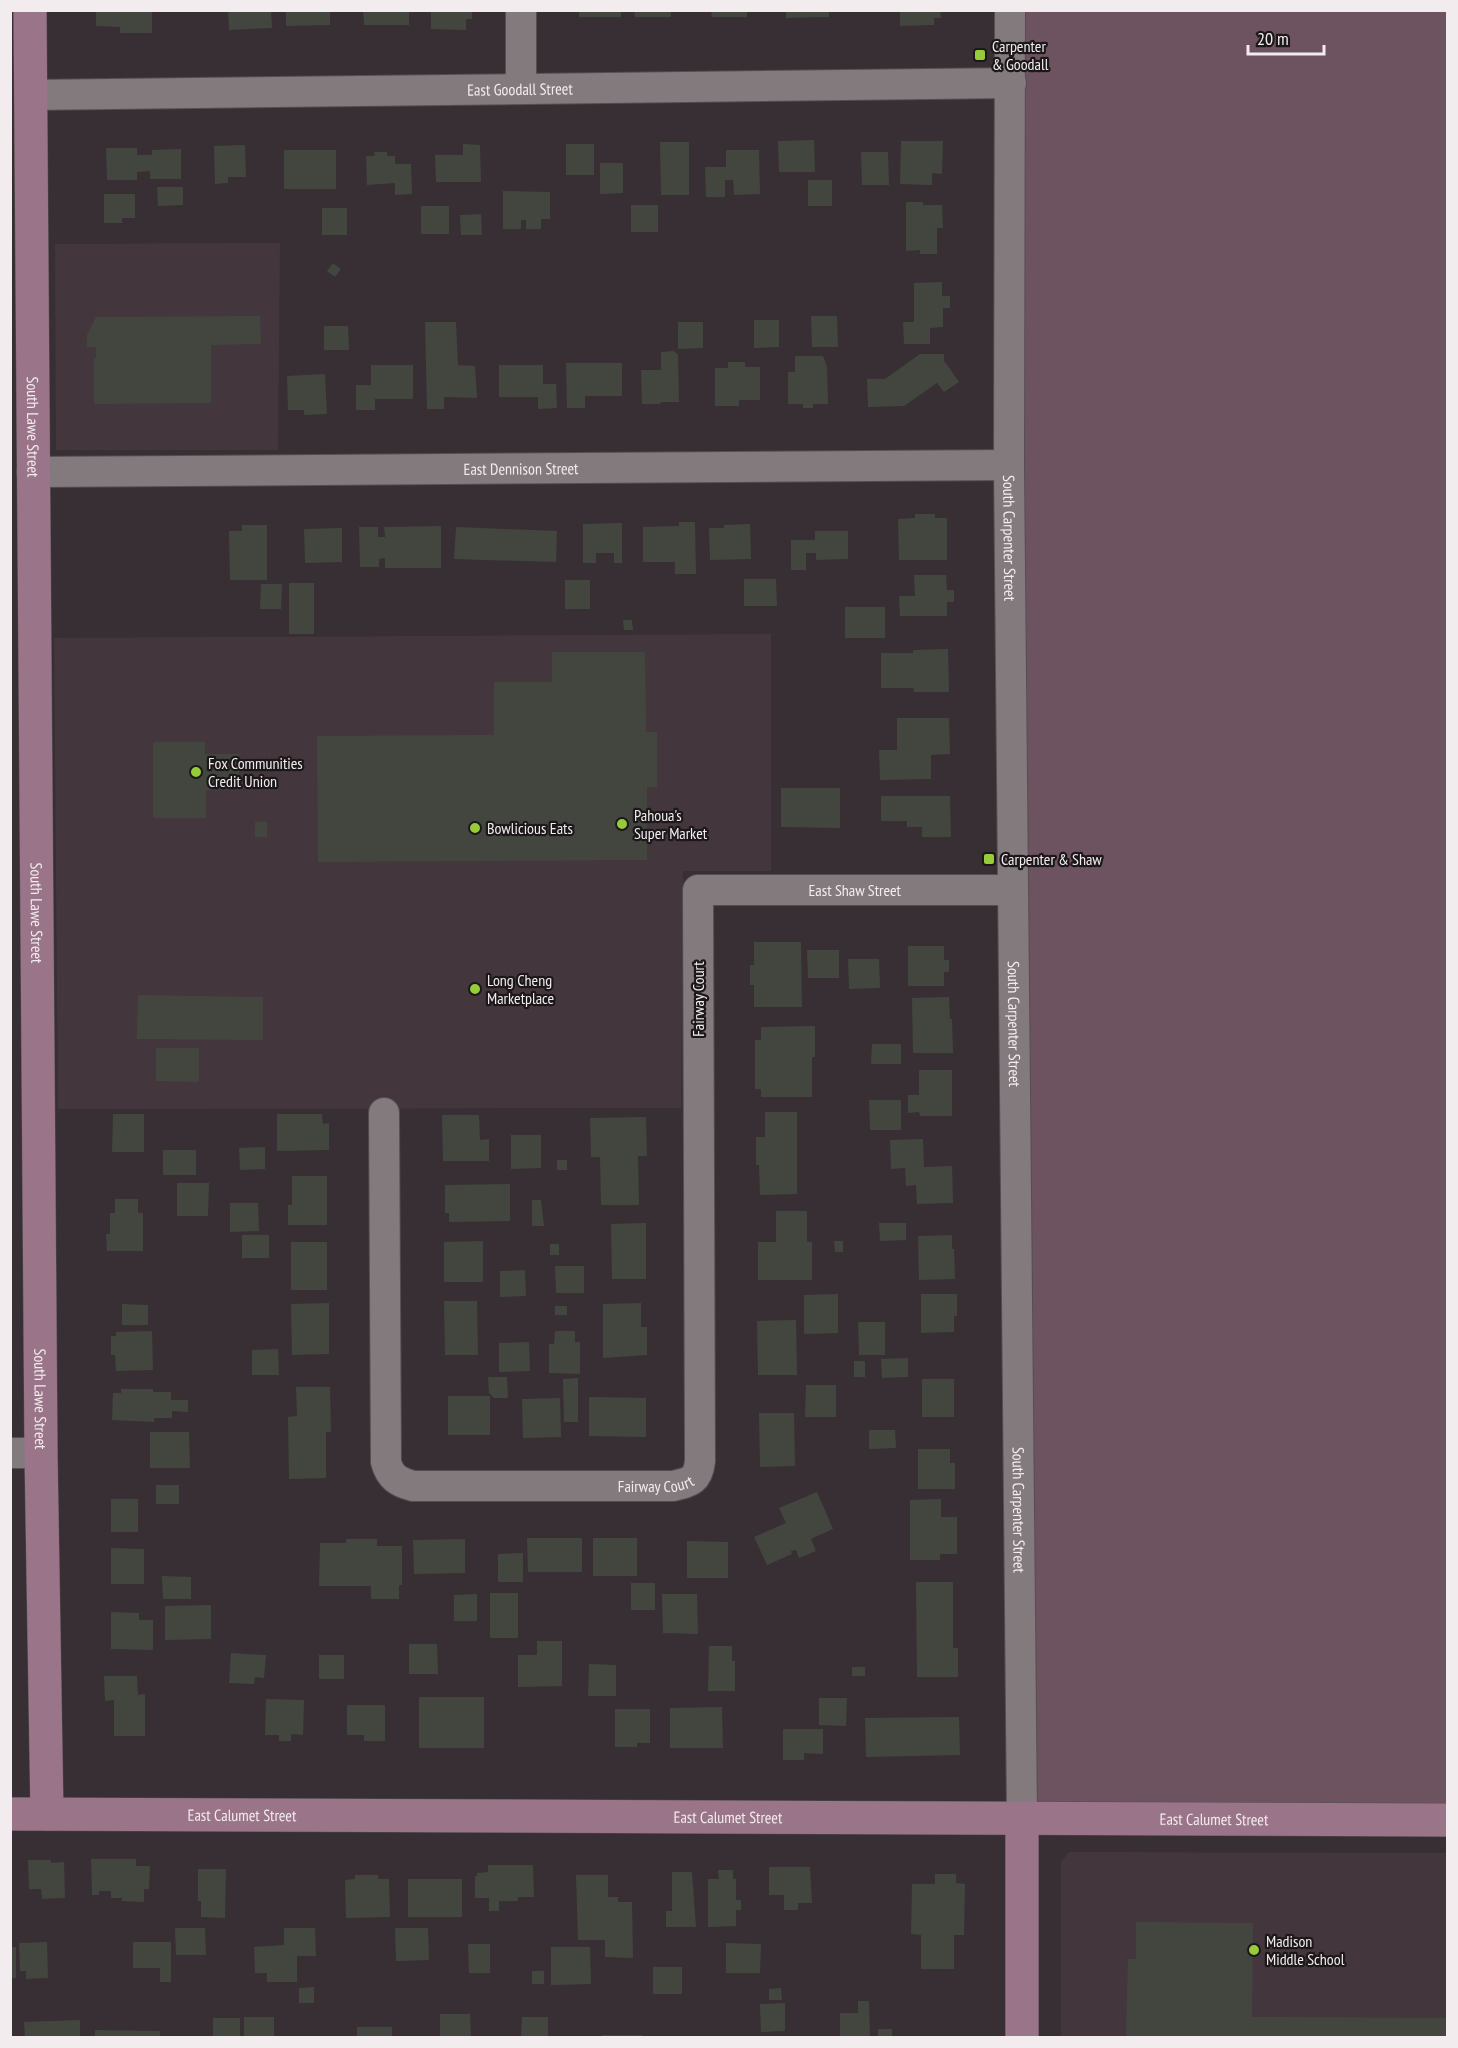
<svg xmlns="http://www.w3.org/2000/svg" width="1458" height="2048" font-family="'PT Sans Narrow',sans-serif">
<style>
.built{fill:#44363d}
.green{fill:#6c535f}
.building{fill:#43463f}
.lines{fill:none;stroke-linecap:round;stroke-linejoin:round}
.street-casing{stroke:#554e51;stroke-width:32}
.secondary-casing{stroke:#554e51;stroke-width:34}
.street{stroke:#837a7e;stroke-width:30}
.secondary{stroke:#9a7488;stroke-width:33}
.poi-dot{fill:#96cc3a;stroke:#1c181a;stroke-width:2}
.labels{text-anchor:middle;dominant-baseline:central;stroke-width:4.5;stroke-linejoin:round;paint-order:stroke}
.poi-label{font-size:16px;fill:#f2ecef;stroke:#1c181a;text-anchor:start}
.street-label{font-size:16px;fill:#f2ecef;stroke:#1c181a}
</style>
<rect width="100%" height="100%" fill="#372f33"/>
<g class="built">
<path d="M280,243L278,450H56L55,244Z"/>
<path d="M771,634V871H683L681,1108L58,1109L54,638Z"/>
<path d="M1069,1852L1447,1853V2037L1061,2038V1862Z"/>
</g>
<path class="green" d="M1008,11H1447V1820L1022,1819Z"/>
<g class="building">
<path d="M96,10H152V33H120V27L96,26Z"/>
<path d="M228,10H271L272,28L229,30Z"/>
<path d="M286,10H330V25L286,26Z"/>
<path d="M363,10H409V25H364Z"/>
<path d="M431,10H472V19H466V30L431,29Z"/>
<rect x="579" y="10" width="42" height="7"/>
<path d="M634,10H671V17H635Z"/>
<path d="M711,10H747V17H712Z"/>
<path d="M786,10H829V17L786,18Z"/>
<path d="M900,10H940L941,18H934V25L900,26Z"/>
<path d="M814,140L815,172H779L778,141Z"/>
<path d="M901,141H943L942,174L932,173V185L900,184Z"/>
<path d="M660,142H689V195H661Z"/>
<path d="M463,144L480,145L481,182H436L435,155H463Z"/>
<rect x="566" y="144" width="28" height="31"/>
<path d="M245,145L246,177H228V183L215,184L214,146Z"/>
<path d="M106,148H137V155H152V150L181,149V179H150V171L137,172V180H107Z"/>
<rect x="284" y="150" width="52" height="39"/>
<path d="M726,150H759L760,194L734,195L733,180H725V197H706L705,167H726Z"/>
<path d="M374,152H387V156H395V164H411L412,194L395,195V183L367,185L366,156H375Z"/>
<path d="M861,152H888L889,185H862Z"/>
<path d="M600,163H623V193L600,194Z"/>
<rect x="808" y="180" width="24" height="26"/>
<path d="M157,187H183V205L158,206Z"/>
<path d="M503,191L550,192V219H541V229H526V220H521V229H503Z"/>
<path d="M104,194H135V218H122V223H104Z"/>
<path d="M906,202H923V205H942L943,228H937V254H920V250L906,251Z"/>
<rect x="631" y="205" width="27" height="27"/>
<rect x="421" y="206" width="28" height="28"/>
<rect x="322" y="208" width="25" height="27"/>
<path d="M481,214L482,235H461L460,215Z"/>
<path d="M333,263L341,269L335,277L327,271Z"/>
<path d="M942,282V296H950V308H943V327L930,328V344H904L903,322H914V283Z"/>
<path d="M260,316L261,344L211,345V403L94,404V358H96V347H87V335L96,317Z"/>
<path d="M811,316H837L838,347H812Z"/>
<path d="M754,320H779V347L754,348Z"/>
<path d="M425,322H456L458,365L475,366L477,398L444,397V409H427Z"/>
<path d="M678,322H703V348L678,349Z"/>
<path d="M324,326H348L349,350H324Z"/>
<path d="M674,351L678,355L679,402H661L660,404H642L641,370H661V352Z"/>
<path d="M920,354H944V363L945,362L959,382L944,392L937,383L904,406L868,407L867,379H885Z"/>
<path d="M795,356H823L827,367L828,404H813V408H803V404H788V372H795Z"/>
<path d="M728,362H745V367H760V400H739V406H715V368H728Z"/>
<path d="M566,363H622V396H585V408H567Z"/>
<path d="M371,365H413V399H375V410H356V385H371Z"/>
<path d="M499,365H543V384H556L557,408L538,409V397H499Z"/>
<path d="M325,374L327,414L304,415V410H288L287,376Z"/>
<path d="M915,514H935V518H947V560H899L898,519L915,518Z"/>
<path d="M679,522H695L696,574H675V562H643V527L679,526Z"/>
<path d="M622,523V563H614V553H596V563H583V524Z"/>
<path d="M750,524L751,559L710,560L709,528H724V525Z"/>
<path d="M242,525H267V580H230L229,531H242Z"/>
<path d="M441,526V568H385V558L379,559V567H360L359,527H378V537H385L384,527Z"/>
<path d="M456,527L557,531L556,562L454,559Z"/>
<path d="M342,528V562L305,563L304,529Z"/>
<path d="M815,531H848V559L816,560V553H806V570H791V540H815Z"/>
<path d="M914,575H946L947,590H954V602H947V616H900L899,596H915Z"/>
<path d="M744,579H776L777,606H744Z"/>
<rect x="565" y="580" width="25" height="29"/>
<rect x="289" y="583" width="25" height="51"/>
<path d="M261,584H282L281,609H260Z"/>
<rect x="845" y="607" width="40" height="31"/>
<path d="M623,620H632L633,630H624Z"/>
<path d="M948,649L949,692H914L913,688H881V653H913V650Z"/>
<path d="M552,652H645L646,732H657V787H647V860L318,862L317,736L494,735V682H552Z"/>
<path d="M897,718H949L950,754L931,755V779L880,780L879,750H897Z"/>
<path d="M153,742H205V754H239V789L206,790V818H153Z"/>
<path d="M781,788H840V828L781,827Z"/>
<path d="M881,796H950L951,837H922V827H907V821H881Z"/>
<rect x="255" y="822" width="12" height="15"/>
<path d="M754,942H801L802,1007H754V985H750V965H754Z"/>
<path d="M908,946H944V960H949V972H944V986H908Z"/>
<path d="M807,950H839V978H808Z"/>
<path d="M848,959H879L880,988L849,989Z"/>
<path d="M138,995L263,997V1040L137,1039Z"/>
<path d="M949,997L950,1019H952L953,1053H913L912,998Z"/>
<path d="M815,1026V1057H812V1097H761V1089H755V1040H761V1027Z"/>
<path d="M872,1044H901V1064H871Z"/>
<path d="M156,1048H199V1082L156,1081Z"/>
<path d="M919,1070H952V1116H920L919,1112L908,1113V1095H919Z"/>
<path d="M869,1100H901V1130H870Z"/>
<path d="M765,1112H797V1194L760,1195L759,1165H756V1137H765Z"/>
<path d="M113,1114H144V1152H112Z"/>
<path d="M277,1114H322L323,1124L329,1123V1150L277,1151Z"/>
<path d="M442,1115H479L480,1140L489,1139V1161H443Z"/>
<path d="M646,1117L647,1156H638L639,1205H601L600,1157H591L590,1118Z"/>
<path d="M511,1135H541V1168L511,1169Z"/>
<path d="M923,1139L924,1167L952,1166L953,1203L917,1204L916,1185L906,1186L905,1168L891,1169L890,1140Z"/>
<path d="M265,1147V1169L240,1170L239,1148Z"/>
<rect x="163" y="1150" width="33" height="25"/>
<rect x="557" y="1160" width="10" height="10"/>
<path d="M292,1176H327V1225H288V1205H292Z"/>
<path d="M177,1183H209L208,1216H177Z"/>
<path d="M510,1184V1221L449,1222V1213H445V1185Z"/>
<path d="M115,1199H138V1213H143V1251H107L106,1234H110V1213H115Z"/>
<path d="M532,1200H541L544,1226H532Z"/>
<path d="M230,1203H258L259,1231L230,1232Z"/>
<path d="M776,1211H807V1242H812V1280H758V1242H776Z"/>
<path d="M646,1223V1279H612L611,1224Z"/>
<path d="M879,1223H906V1240L880,1241Z"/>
<rect x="242" y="1235" width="27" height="23"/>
<path d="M952,1235V1249H954L955,1279L919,1280L918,1236Z"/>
<path d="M483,1241V1282H444V1242Z"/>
<path d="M834,1241H843V1252H835Z"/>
<rect x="291" y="1242" width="36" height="48"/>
<rect x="550" y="1244" width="9" height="11"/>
<path d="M555,1266H584V1293H556Z"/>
<path d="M525,1270L526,1296L500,1297V1271Z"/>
<path d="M838,1294V1333L804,1334V1295Z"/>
<path d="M921,1294H957V1316H954V1332L921,1333Z"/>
<path d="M444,1301H477L478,1355H445Z"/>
<path d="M329,1303V1354L292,1355L291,1304Z"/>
<path d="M641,1303V1327H647V1355L603,1358V1304Z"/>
<path d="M122,1304L148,1305V1325H122Z"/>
<rect x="555" y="1306" width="12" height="9"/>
<path d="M796,1320L797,1375H758L757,1321Z"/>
<path d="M858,1322H885V1355H859Z"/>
<path d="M152,1331L153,1370L116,1371L115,1355H111V1336H116V1332Z"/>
<path d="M555,1331H575V1342H580V1374L549,1373V1344H554Z"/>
<path d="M529,1342L530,1371L499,1372V1343Z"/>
<path d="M278,1349L279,1375H252V1350Z"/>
<path d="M908,1358V1377L882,1378L881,1359Z"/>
<rect x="854" y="1361" width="11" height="16"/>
<path d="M488,1377H507L508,1398H494L489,1393Z"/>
<path d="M578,1378V1422H564L563,1379Z"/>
<rect x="922" y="1379" width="32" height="38"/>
<path d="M806,1385H836V1417H805Z"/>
<path d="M296,1387H330L331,1432H326V1478L289,1479L288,1417L297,1416Z"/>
<path d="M121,1389H153V1392H171V1400H188V1412L172,1411V1418H154V1422L112,1420L113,1393H121Z"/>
<rect x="448" y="1396" width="42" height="39"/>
<path d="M589,1397L646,1398V1437L589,1436Z"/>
<path d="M560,1398L561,1437L523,1438L522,1399Z"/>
<path d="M759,1413H794L795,1466L760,1467Z"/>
<path d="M869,1430H895L896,1448L869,1449Z"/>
<path d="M150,1432H189L190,1468H150Z"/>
<path d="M918,1449H950V1463H955V1489H918Z"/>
<rect x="156" y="1485" width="23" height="19"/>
<path d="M817,1492L833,1529L811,1539L816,1551L799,1558L796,1550L791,1551L792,1554L767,1565L754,1537L786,1523L779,1508Z"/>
<rect x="111" y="1499" width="27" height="33"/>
<path d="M941,1499V1517H957V1554H940V1560H910V1500Z"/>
<path d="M527,1538H582V1572H528Z"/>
<rect x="593" y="1538" width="44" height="38"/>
<path d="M346,1539H377V1546H402V1585H399V1599H371V1586H319L320,1543H346Z"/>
<path d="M465,1539V1573L414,1574L413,1540Z"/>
<path d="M687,1541L728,1542V1578H687Z"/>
<path d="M111,1548L144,1549V1584H111Z"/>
<path d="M523,1553V1582H498V1554Z"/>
<path d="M162,1576L191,1577V1599H163Z"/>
<path d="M916,1582H953V1648H958V1677H917Z"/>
<rect x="631" y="1583" width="24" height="27"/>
<rect x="490" y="1593" width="28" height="45"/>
<path d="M477,1594V1621H454V1595Z"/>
<path d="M662,1594H697L698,1634L663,1633Z"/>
<path d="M211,1605V1639L165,1640V1606Z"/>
<path d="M111,1612L139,1613V1620H153V1650L111,1649Z"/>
<path d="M537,1641H562V1686L518,1687V1655H537Z"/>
<path d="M409,1644H437L438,1674H409Z"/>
<path d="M709,1646H732V1661H735V1691H708Z"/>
<path d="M231,1653L266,1655L264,1678L255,1677L254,1684L229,1683Z"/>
<rect x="319" y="1655" width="25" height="24"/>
<path d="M589,1664L616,1665V1696H588Z"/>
<rect x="852" y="1667" width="13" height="9"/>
<path d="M104,1676H137L138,1695L145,1694V1736H114V1700L105,1701Z"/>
<rect x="419" y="1697" width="65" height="51"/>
<path d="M819,1698H847L846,1726L819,1725Z"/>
<path d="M266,1699L304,1700L303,1735L291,1734V1741H279V1735H265Z"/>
<path d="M347,1705H385V1741H364V1735H347Z"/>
<path d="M722,1707L723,1748H670V1708Z"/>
<path d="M615,1709H650V1743H637V1747H615Z"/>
<path d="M959,1717L960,1755L866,1757L865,1718Z"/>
<path d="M783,1729H823V1754L804,1753V1760H783Z"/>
<path d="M91,1859H136V1866H150L149,1889H144V1902L122,1901V1898H111V1891H99V1895H92Z"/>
<path d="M28,1860H51V1863L64,1862L65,1898L42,1899L41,1889H29Z"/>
<path d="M488,1865H533L534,1897H518V1901H499V1911H489V1898H475V1876H477V1873L488,1872Z"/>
<path d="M769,1867H810L812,1903H798V1910H784V1895H769Z"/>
<path d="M198,1869H226L225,1918L201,1917V1901H198Z"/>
<path d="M718,1870H733V1879H736V1900H741V1910H736V1926L708,1927V1879H719Z"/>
<path d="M672,1872H692L696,1927H666V1911H672Z"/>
<path d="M935,1874H956V1883L965,1884L964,1935H954V1969H921V1935L911,1934L912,1884H935Z"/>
<path d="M355,1875H378V1879H389L390,1917L346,1918L345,1880L355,1879Z"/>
<path d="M576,1875H608V1897H618V1902H632L633,1958L605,1957V1940H578Z"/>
<rect x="408" y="1879" width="54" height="38"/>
<path d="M1136,1922L1253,1923L1252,2017L1448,2018V2038H1126L1128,1959H1136Z"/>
<path d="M175,1928H205L206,1955H176Z"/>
<path d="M284,1928H315L316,1956H297V1982H267V1973H255L254,1947L284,1945Z"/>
<path d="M395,1928H428L429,1960L396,1961Z"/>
<path d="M47,1942L48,1978L26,1979V1971H20L19,1943Z"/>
<path d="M133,1942H171V1982H160V1968H133Z"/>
<path d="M726,1943L761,1944L760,1973H726Z"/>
<path d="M468,1944H490V1973H469Z"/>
<path d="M10,1947H16V1978L10,1979Z"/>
<path d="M551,1947H590L591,1984L551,1985Z"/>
<rect x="653" y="1967" width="29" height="27"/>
<rect x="532" y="1971" width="12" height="13"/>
<path d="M314,1987V2003H299V1988Z"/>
<path d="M781,1988L782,2000H769V1989Z"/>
<path d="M858,2001H869L870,2038H840V2013H858Z"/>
<path d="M785,2003V2031L761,2032L760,2004Z"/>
<path d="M440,2014H470L471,2038H440Z"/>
<rect x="244" y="2017" width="30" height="21"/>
<path d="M522,2017H548V2038H521Z"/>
<rect x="213" y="2018" width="27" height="20"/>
<path d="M80,2020V2038H25L24,2022Z"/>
<rect x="357" y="2027" width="35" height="11"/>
<rect x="878" y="2029" width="14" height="9"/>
<path d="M95,2030L160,2031V2038H95Z"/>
<rect x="602" y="2035" width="40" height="3"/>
</g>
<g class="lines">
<defs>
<g id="street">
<path d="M521,10V89"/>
<path id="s1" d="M1010,10L1009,465L1022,1819"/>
<path id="s2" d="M30,95L1011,83"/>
<path id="s3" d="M32,472L1009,465"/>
<path id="s4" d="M384,1113L386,1462C390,1477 398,1482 413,1486H673C691,1482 698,1480 700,1461L698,890H1012"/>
<path d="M10,1453H41"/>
</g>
<g id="secondary">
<path id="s5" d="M30,10L41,1453L47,1814"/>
<path id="s6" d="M10,1814L1448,1820"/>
<path d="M1022,2038V1819"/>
</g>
</defs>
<use href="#street" class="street-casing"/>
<use href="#secondary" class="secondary-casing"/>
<use href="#street" class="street"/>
<use href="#secondary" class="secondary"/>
</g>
<g class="poi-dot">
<rect x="974" y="49" width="12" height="12" rx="3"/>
<circle cx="196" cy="772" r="6"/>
<circle cx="622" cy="824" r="6"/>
<circle cx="475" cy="828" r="6"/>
<rect x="983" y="853" width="12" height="12" rx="3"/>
<circle cx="475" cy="989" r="6"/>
<circle cx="1254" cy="1950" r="6"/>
</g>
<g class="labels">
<g class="poi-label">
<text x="992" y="46">Carpenter<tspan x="992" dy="18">&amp; Goodall</tspan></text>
<text x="208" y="763">Fox Communities<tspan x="208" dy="18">Credit Union</tspan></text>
<text x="634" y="815">Pahoua's<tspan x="634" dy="18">Super Market</tspan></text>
<text x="487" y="828">Bowlicious Eats</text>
<text x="1001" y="859">Carpenter &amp; Shaw</text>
<text x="487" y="980">Long Cheng<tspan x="487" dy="18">Marketplace</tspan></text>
<text x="1266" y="1941">Madison<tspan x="1266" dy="18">Middle School</tspan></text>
</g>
<g class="street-label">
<text stroke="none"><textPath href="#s2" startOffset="490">East Goodall Street</textPath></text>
<text stroke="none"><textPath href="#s5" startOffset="417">South Lawe Street</textPath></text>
<text stroke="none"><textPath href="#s3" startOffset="489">East Dennison Street</textPath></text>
<text stroke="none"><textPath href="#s1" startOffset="528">South Carpenter Street</textPath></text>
<text stroke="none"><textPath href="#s4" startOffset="1416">East Shaw Street</textPath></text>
<text stroke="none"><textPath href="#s5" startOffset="903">South Lawe Street</textPath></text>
<text transform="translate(698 999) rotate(-90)">Fairway Court</text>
<text stroke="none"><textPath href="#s1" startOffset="1014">South Carpenter Street</textPath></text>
<text stroke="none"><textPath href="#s5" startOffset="1389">South Lawe Street</textPath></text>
<text stroke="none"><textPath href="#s4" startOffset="630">Fairway Court</textPath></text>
<text stroke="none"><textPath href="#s1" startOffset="1500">South Carpenter Street</textPath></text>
<text stroke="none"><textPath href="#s6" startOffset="232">East Calumet Street</textPath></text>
<text stroke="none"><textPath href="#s6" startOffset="718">East Calumet Street</textPath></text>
<text stroke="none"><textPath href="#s6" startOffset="1204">East Calumet Street</textPath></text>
</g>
</g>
<rect width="1458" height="2048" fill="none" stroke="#f2ecef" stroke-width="24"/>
<path d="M1248 45v9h76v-9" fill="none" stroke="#f2ecef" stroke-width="3"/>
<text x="1257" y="45" font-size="18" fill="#f2ecef" stroke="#1c181a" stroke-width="4.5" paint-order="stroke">20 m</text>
</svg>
